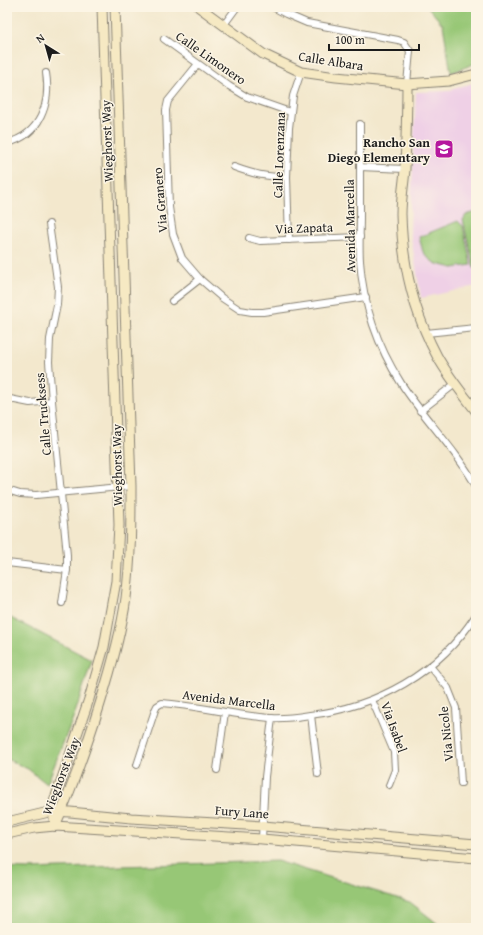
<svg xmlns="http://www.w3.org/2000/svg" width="483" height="935" font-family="'Gentium Book Plus',serif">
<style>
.built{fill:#efd0e6}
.green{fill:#97c776;stroke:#5a7249}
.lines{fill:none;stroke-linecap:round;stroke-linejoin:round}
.street-casing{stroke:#888274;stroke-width:8}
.secondary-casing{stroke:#888274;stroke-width:11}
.street{stroke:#fff;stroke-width:6}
.secondary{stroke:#f6e9c3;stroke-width:9}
.labels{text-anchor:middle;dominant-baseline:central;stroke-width:3;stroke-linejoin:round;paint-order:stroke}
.street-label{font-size:13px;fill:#1c1c1c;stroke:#fcf5e5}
.poi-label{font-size:13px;font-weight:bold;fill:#1c1c1c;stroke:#fcf5e5;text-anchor:end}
</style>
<rect width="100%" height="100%" fill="#fcf5e5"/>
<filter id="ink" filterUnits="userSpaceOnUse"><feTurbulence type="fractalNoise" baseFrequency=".025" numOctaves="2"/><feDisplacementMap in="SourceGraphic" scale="8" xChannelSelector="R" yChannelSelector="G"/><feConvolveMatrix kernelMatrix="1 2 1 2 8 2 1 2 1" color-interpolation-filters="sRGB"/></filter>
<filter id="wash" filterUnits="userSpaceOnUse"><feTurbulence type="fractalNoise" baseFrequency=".012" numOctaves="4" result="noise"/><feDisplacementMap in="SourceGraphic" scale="16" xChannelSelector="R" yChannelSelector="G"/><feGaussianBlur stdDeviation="0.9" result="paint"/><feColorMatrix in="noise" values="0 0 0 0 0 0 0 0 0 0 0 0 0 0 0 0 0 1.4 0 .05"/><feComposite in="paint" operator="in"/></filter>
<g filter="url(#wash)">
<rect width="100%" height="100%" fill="#f3e8cd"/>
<path class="built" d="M476,82V286L421,298L410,231L416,92L447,91Z"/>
<g class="green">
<path d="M428,7H476V63L451,73L443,25Z"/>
<path d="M476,212V268H474L463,220L466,215Z"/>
<path d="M458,221L463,226L471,265L453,268L437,264L430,260L423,252L419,237Z"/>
<path d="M7,616L92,660L75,713L47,784L28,769L7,759Z"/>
<path d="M277,861L410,902L443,928H7V868L29,869Z"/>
</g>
</g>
<g filter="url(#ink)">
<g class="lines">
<defs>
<g id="street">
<path d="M273,7L286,14L307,23L398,40L404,42L410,51L407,84"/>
<path d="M223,26L237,7"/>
<path d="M164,39L229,86L247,97L290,112"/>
<path d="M198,64L168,101L166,110L169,207L173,234L182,258L200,279L222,298L240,310L252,312H263L366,297"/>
<path d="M360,124C360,155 360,185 360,215C360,230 359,246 360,261C363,304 378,347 401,383C424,419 455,448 476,486"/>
<path d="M7,143C40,135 51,104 46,73"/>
<path d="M234,167C253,174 266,177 287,177"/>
<path d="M360,167L405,169"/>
<path d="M49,224L58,287L57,305L50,339L49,362L52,401L67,555V570L62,603"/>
<path d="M249,238L260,241L360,237"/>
<path d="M289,240L287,177L289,128L293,96L301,72"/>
<path d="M172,301L200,279"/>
<path d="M426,333L476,328"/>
<path d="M7,397L10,399L30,403L52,401"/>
<path d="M420,411L455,384"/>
<path d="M7,490L20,494L36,495L131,486"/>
<path d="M7,563L67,570"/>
<path d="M430,666L448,688L456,708L461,783"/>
<path d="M372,700L394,752L395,770L389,785"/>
<path d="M311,715L318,774"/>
<path d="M137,765L155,710L157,706L162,703C198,706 234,715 270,718C283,719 297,717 310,715C377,707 439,673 476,615"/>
<path d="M217,770L225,712"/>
<path d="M262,839L265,777L272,718"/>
</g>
<g id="secondary">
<path d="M199,7L263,54L301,72L336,77L407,84L449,81L476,74"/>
<path d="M407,84C407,112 406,140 405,169C404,184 401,199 401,214C402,263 414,313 437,356C448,376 462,393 476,411"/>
<path d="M7,822L53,811L70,812L131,818L263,826L476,844"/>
<path d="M55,826C73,786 87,745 100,704C111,669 121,634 126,598C131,560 131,523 131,486L115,7"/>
<path d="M55,826L53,811L54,802L89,699L104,647L116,581L119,525L102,7"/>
<path d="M7,834L34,828L55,826L262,839L476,858"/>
</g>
</defs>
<use href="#street" class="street-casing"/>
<use href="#secondary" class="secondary-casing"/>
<use href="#street" class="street"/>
<use href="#secondary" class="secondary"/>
</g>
</g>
<defs>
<symbol id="school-square" viewBox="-11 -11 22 22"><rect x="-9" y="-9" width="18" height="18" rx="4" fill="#b5179e" stroke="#fcf5e5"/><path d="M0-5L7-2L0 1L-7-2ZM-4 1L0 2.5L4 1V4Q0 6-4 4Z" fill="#fff"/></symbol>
</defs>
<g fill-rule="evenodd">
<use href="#school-square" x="433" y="138" width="22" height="22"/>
</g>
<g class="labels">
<g class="street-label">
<text transform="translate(211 58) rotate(35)">Calle Limonero</text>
<text transform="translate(331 61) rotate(9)">Calle Albara</text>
<text transform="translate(107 141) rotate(-92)">Wieghorst Way</text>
<text transform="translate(279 155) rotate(-88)">Calle Lorenzana</text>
<text transform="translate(160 200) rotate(-95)">Via Granero</text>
<text transform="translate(350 226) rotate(-91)">Avenida Marcella</text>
<text transform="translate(304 228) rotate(-2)">Via Zapata</text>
<text transform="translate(43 414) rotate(-95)">Calle Trucksess</text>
<text transform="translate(117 465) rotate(-91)">Wieghorst Way</text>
<text transform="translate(229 700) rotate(7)">Avenida Marcella</text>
<text transform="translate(394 727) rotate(70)">Via Isabel</text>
<text transform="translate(446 734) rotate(-96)">Via Nicole</text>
<text transform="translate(61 776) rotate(-69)">Wieghorst Way</text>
<text transform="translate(242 812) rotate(4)">Fury Lane</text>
</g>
<g class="poi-label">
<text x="430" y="142">Rancho San<tspan x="430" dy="15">Diego Elementary</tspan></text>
</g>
</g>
<rect width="483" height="935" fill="none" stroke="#fcf5e5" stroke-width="24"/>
<g transform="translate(46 46) rotate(323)" stroke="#fcf5e5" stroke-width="3" paint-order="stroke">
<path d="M0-3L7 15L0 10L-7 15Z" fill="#1c1c1c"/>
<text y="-6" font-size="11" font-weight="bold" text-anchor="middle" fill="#1c1c1c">N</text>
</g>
<path d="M329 44v6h90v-6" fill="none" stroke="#1c1c1c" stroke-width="2"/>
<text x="335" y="44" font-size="12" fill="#1c1c1c" stroke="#fcf5e5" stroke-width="3" paint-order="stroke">100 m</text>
</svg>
